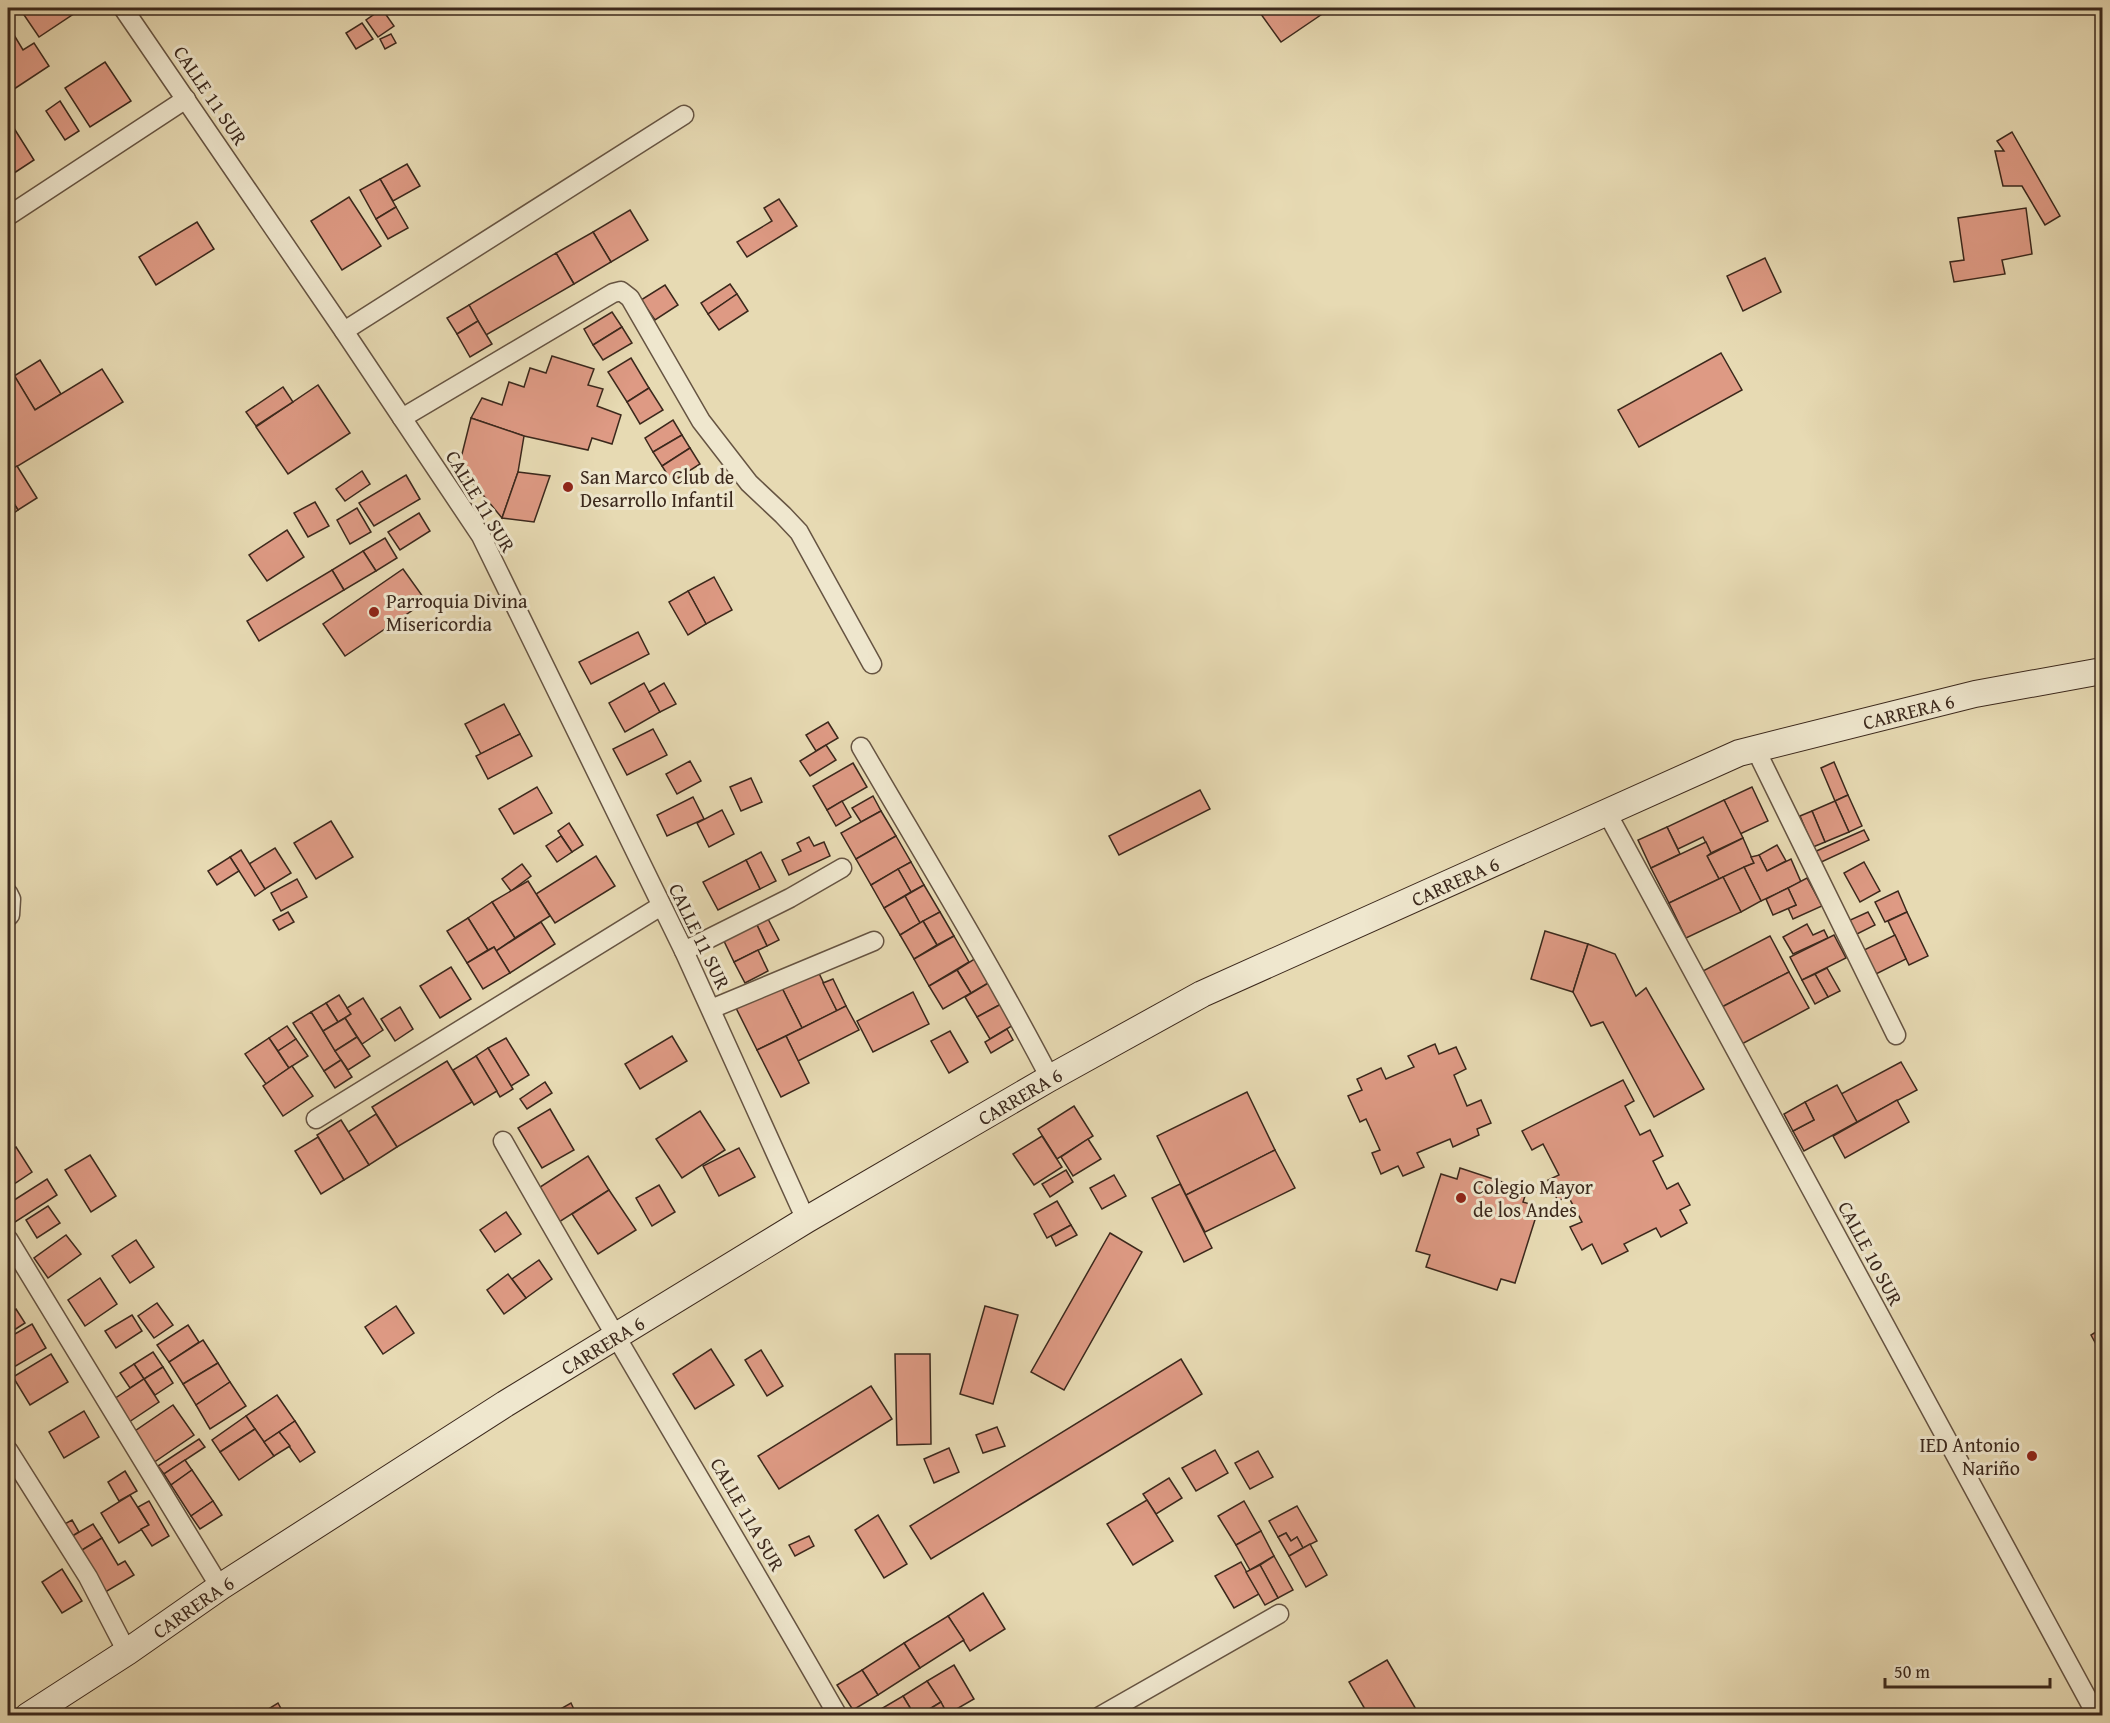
<svg xmlns="http://www.w3.org/2000/svg" width="2110" height="1723" font-family="'Gentium Book Plus',serif">
<style>
.building{fill:#de9a84;stroke:#3b281c;stroke-width:1.5}
.lines{fill:none;stroke-linecap:round;stroke-linejoin:round}
.street-casing{stroke:#665442;stroke-width:21}
.secondary-casing{stroke:#3b281c;stroke-width:28}
.street{stroke:#efe7ce;stroke-width:18}
.secondary{stroke:#efe7ce;stroke-width:26}
.poi-dot{fill:#8f2418;stroke:#efe7ce;stroke-width:2}
.labels{text-anchor:middle;dominant-baseline:central;stroke-width:6;stroke-linejoin:round;paint-order:stroke}
.street-label{font-size:20px;fill:#3b281c;stroke:#efe7ce}
.poi-label{font-size:20px;fill:#3b281c;stroke:#efe7ce;text-anchor:start}
</style>
<rect width="100%" height="100%" fill="#e7dab3"/>
<filter id="stains"><feTurbulence type="fractalNoise" baseFrequency=".00333" numOctaves="4"/><feColorMatrix values="0 0 0 0 .2 0 0 0 0 .09 0 0 0 0 .02 0 0 0 .5 -.17"/></filter>
<radialGradient id="worn" r=".72"><stop offset=".6" stop-color="#630" stop-opacity="0"/><stop offset="1" stop-color="#630" stop-opacity=".3"/></radialGradient>
<g class="building">
<path d="M22,8H79L81,9L39,37L20,9Z"/>
<path d="M1262,8H1331L1281,42L1258,10Z"/>
<path d="M382,9L394,26L378,37L366,20Z"/>
<path d="M362,23L373,39L356,49L346,33Z"/>
<path d="M391,34L396,43L385,49L380,39Z"/>
<path d="M14,35L23,50L34,43L49,66L8,93V39Z"/>
<path d="M105,62L131,101L90,127L65,88Z"/>
<path d="M60,101L79,131L65,140L46,111Z"/>
<path d="M12,125L34,160L8,177V128Z"/>
<path d="M2012,132L2060,216L2045,225L2022,186H2003L1995,151H2004L1997,141Z"/>
<path d="M407,164L420,186L393,201L380,179Z"/>
<path d="M380,179L396,207L376,219L360,190Z"/>
<path d="M349,197L381,246L342,270L311,221Z"/>
<path d="M779,199L797,226L747,257L737,242L772,221L764,208Z"/>
<path d="M396,207L408,228L388,239L376,219Z"/>
<path d="M2026,208L2032,254L2002,260L2005,274L1954,282L1950,262L1964,260L1958,218Z"/>
<path d="M630,210L648,240L611,262L593,232Z"/>
<path d="M197,222L214,249L156,285L139,257Z"/>
<path d="M593,232L611,262L574,284L556,253Z"/>
<path d="M556,253L574,284L486,335L469,305Z"/>
<path d="M1765,258L1781,292L1743,311L1727,276Z"/>
<path d="M730,284L737,294L708,314L701,303Z"/>
<path d="M665,285L678,305L655,320L641,300Z"/>
<path d="M737,294L748,311L719,330L708,314Z"/>
<path d="M469,305L478,321L457,334L447,318Z"/>
<path d="M612,312L622,327L593,345L584,329Z"/>
<path d="M478,321L492,344L470,357L457,334Z"/>
<path d="M622,327L632,343L603,360L593,345Z"/>
<path d="M1721,353L1742,390L1639,447L1618,410Z"/>
<path d="M552,356L594,369L588,385L603,389L597,406L621,415L612,444L592,438L588,450L524,436L471,418L482,398L502,405L509,382L524,387L530,368L546,373Z"/>
<path d="M631,358L649,388L627,402L608,372Z"/>
<path d="M40,360L61,394L35,410L14,376Z"/>
<path d="M8,365L35,410L102,369L123,402L8,472Z"/>
<path d="M318,385L350,433L288,474L256,427Z"/>
<path d="M283,387L293,402L256,426L246,412Z"/>
<path d="M649,388L663,410L640,424L627,402Z"/>
<path d="M471,418L524,436L518,472L502,518L459,466Z"/>
<path d="M673,420L682,435L653,452L645,438Z"/>
<path d="M682,435L690,448L662,466L653,452Z"/>
<path d="M690,448L700,464L672,482L662,466Z"/>
<path d="M17,466L37,498L18,510L8,494V472Z"/>
<path d="M362,471L370,484L345,501L336,489Z"/>
<path d="M518,472L550,476L534,522L502,518Z"/>
<path d="M406,475L420,499L374,526L359,503Z"/>
<path d="M8,494L18,510L8,517Z"/>
<path d="M315,502L329,526L308,537L294,513Z"/>
<path d="M357,508L371,532L350,544L337,520Z"/>
<path d="M419,513L430,531L400,550L388,532Z"/>
<path d="M287,530L304,557L267,581L249,555Z"/>
<path d="M385,538L397,558L376,571L363,551Z"/>
<path d="M363,551L376,571L344,590L332,570Z"/>
<path d="M403,569L426,601L345,656L323,624Z"/>
<path d="M332,570L344,590L259,641L247,621Z"/>
<path d="M714,577L732,610L706,624L688,591Z"/>
<path d="M688,591L706,624L688,635L669,602Z"/>
<path d="M638,632L649,654L591,684L579,662Z"/>
<path d="M644,683L660,712L625,732L609,703Z"/>
<path d="M664,683L676,704L660,712L649,692Z"/>
<path d="M504,704L520,734L481,754L465,724Z"/>
<path d="M828,722L838,738L816,751L806,735Z"/>
<path d="M653,729L667,755L627,775L613,749Z"/>
<path d="M520,734L532,756L488,779L476,756Z"/>
<path d="M826,745L836,760L810,776L800,761Z"/>
<path d="M690,761L701,781L677,794L666,774Z"/>
<path d="M1834,762L1848,795L1835,801L1821,768Z"/>
<path d="M853,763L867,787L827,810L813,786Z"/>
<path d="M751,778L762,802L741,811L730,787Z"/>
<path d="M537,787L552,813L514,834L499,809Z"/>
<path d="M1752,787L1768,821L1740,834L1724,800Z"/>
<path d="M1200,790L1210,809L1119,855L1109,836Z"/>
<path d="M1848,795L1862,826L1849,832L1835,801Z"/>
<path d="M873,796L881,811L861,822L852,808Z"/>
<path d="M693,797L704,819L667,836L657,815Z"/>
<path d="M1724,800L1743,838L1711,853L1703,837L1678,849L1667,827Z"/>
<path d="M842,801L851,817L836,826L827,810Z"/>
<path d="M1835,801L1849,832L1825,842L1812,811Z"/>
<path d="M722,810L734,834L709,847L697,823Z"/>
<path d="M881,811L896,836L856,859L841,833Z"/>
<path d="M1812,811L1825,842L1813,847L1800,816Z"/>
<path d="M331,821L353,857L316,879L294,843Z"/>
<path d="M569,823L583,845L572,852L558,831Z"/>
<path d="M1667,827L1680,854L1651,868L1638,840Z"/>
<path d="M1864,830L1869,840L1817,864L1812,853Z"/>
<path d="M561,836L572,852L557,862L546,846Z"/>
<path d="M896,836L911,862L871,885L856,859Z"/>
<path d="M809,837L814,846L824,842L830,856L789,875L782,860L801,851L797,843Z"/>
<path d="M1743,838L1754,863L1719,879L1707,856Z"/>
<path d="M1706,842L1711,853L1707,856L1719,879L1669,903L1651,868Z"/>
<path d="M1777,845L1786,861L1767,871L1759,855Z"/>
<path d="M275,848L291,873L265,889L249,864Z"/>
<path d="M241,850L265,889L255,896L230,857Z"/>
<path d="M761,852L776,881L760,889L746,860Z"/>
<path d="M1759,855L1767,871L1791,859L1801,882L1761,901L1744,867L1754,863L1751,857Z"/>
<path d="M596,856L615,886L555,923L536,894Z"/>
<path d="M230,857L239,871L217,885L208,871Z"/>
<path d="M746,860L760,889L718,910L703,882Z"/>
<path d="M911,862L924,885L911,892L898,869Z"/>
<path d="M1864,862L1880,891L1860,902L1844,873Z"/>
<path d="M522,864L531,876L511,891L502,879Z"/>
<path d="M1744,867L1761,901L1741,912L1723,877Z"/>
<path d="M898,869L911,892L884,908L871,885Z"/>
<path d="M1723,877L1741,912L1686,938L1669,903Z"/>
<path d="M1807,878L1822,906L1793,919L1788,908L1796,905L1788,888Z"/>
<path d="M297,879L307,897L281,911L271,893Z"/>
<path d="M528,881L550,916L515,938L492,902Z"/>
<path d="M924,885L940,912L920,923L905,896Z"/>
<path d="M1788,888L1796,905L1773,915L1766,899Z"/>
<path d="M1898,891L1907,912L1885,922L1875,902Z"/>
<path d="M905,896L920,923L900,935L884,908Z"/>
<path d="M492,902L515,938L496,951L494,947L488,950L468,918Z"/>
<path d="M288,912L294,922L279,930L273,920Z"/>
<path d="M940,912L954,936L937,945L923,921Z"/>
<path d="M1868,912L1875,925L1855,935L1848,921Z"/>
<path d="M1907,912L1928,956L1909,965L1888,921Z"/>
<path d="M767,917L779,940L767,946L756,923Z"/>
<path d="M468,918L488,950L467,963L447,931Z"/>
<path d="M923,921L937,945L914,959L900,935Z"/>
<path d="M541,922L555,944L510,973L496,951Z"/>
<path d="M756,923L767,946L734,962L723,939Z"/>
<path d="M1807,924L1813,935L1824,930L1828,938L1793,954L1783,937Z"/>
<path d="M1545,931L1588,944L1573,992L1531,979Z"/>
<path d="M1834,935L1846,958L1802,980L1790,957Z"/>
<path d="M1895,935L1906,959L1874,975L1862,951Z"/>
<path d="M954,936L969,962L929,986L914,959Z"/>
<path d="M1770,936L1789,972L1720,1008L1701,972Z"/>
<path d="M1588,944L1615,954L1636,996L1646,988L1704,1089L1654,1117L1603,1022L1591,1026L1573,992Z"/>
<path d="M494,947L510,973L483,989L467,963Z"/>
<path d="M758,950L768,971L745,983L734,962Z"/>
<path d="M976,958L990,982L971,993L957,970Z"/>
<path d="M451,967L471,999L440,1018L420,986Z"/>
<path d="M816,967L837,1011L802,1028L780,984Z"/>
<path d="M1827,968L1840,991L1828,997L1815,974Z"/>
<path d="M957,970L971,993L943,1009L929,986Z"/>
<path d="M1789,972L1809,1008L1740,1045L1720,1008Z"/>
<path d="M1815,974L1828,997L1815,1004L1802,980Z"/>
<path d="M833,979L846,1006L837,1011L823,983Z"/>
<path d="M990,982L1003,1003L977,1017L965,997Z"/>
<path d="M780,984L802,1028L757,1050L735,1006Z"/>
<path d="M913,992L929,1024L873,1052L857,1021Z"/>
<path d="M339,995L351,1014L338,1022L326,1003Z"/>
<path d="M363,998L383,1030L362,1044L345,1018L351,1014L347,1008Z"/>
<path d="M326,1003L338,1022L323,1031L311,1012Z"/>
<path d="M1003,1003L1015,1024L990,1039L977,1017Z"/>
<path d="M846,1006L859,1030L798,1061L786,1036Z"/>
<path d="M400,1007L413,1029L395,1041L381,1019Z"/>
<path d="M311,1012L341,1060L324,1071L293,1023Z"/>
<path d="M345,1018L357,1037L335,1051L323,1031Z"/>
<path d="M287,1026L296,1039L278,1051L269,1038Z"/>
<path d="M1007,1029L1013,1040L991,1053L985,1042Z"/>
<path d="M950,1031L968,1062L949,1073L931,1041Z"/>
<path d="M672,1036L687,1061L640,1089L625,1064Z"/>
<path d="M786,1036L809,1083L781,1097L757,1050Z"/>
<path d="M357,1037L370,1056L348,1070L335,1051Z"/>
<path d="M269,1038L289,1068L266,1084L245,1054Z"/>
<path d="M506,1038L529,1075L511,1086L488,1048Z"/>
<path d="M296,1039L308,1056L289,1068L278,1051Z"/>
<path d="M1435,1044L1439,1054L1456,1047L1466,1069L1454,1075L1467,1106L1481,1100L1491,1123L1477,1129L1479,1135L1453,1147L1450,1139L1417,1153L1424,1167L1403,1176L1398,1166L1381,1174L1372,1153L1380,1150L1366,1119L1360,1122L1348,1096L1362,1090L1357,1079L1381,1068L1386,1079L1414,1067L1408,1056Z"/>
<path d="M488,1048L513,1089L500,1097L476,1056Z"/>
<path d="M476,1056L497,1091L474,1105L453,1070Z"/>
<path d="M341,1060L352,1077L335,1088L324,1071Z"/>
<path d="M447,1061L472,1102L397,1147L372,1107Z"/>
<path d="M1901,1062L1917,1090L1857,1122L1841,1094Z"/>
<path d="M292,1066L313,1096L283,1116L263,1086Z"/>
<path d="M1623,1080L1634,1101L1625,1106L1640,1135L1650,1130L1663,1156L1653,1161L1667,1189L1678,1183L1690,1205L1680,1210L1687,1223L1661,1237L1656,1228L1624,1244L1628,1251L1602,1264L1592,1244L1582,1250L1570,1227L1582,1222L1568,1196L1558,1201L1548,1180L1559,1175L1543,1144L1532,1150L1522,1131Z"/>
<path d="M545,1082L552,1093L527,1109L520,1099Z"/>
<path d="M1837,1085L1857,1122L1804,1151L1793,1131L1814,1120L1805,1102Z"/>
<path d="M1247,1092L1275,1150L1186,1195L1157,1136Z"/>
<path d="M1897,1100L1909,1122L1845,1158L1833,1136Z"/>
<path d="M1805,1102L1814,1120L1793,1131L1784,1114Z"/>
<path d="M1074,1106L1093,1136L1057,1159L1038,1129Z"/>
<path d="M550,1109L574,1150L542,1168L518,1128Z"/>
<path d="M700,1111L725,1150L682,1178L656,1139Z"/>
<path d="M376,1114L397,1147L369,1165L348,1132Z"/>
<path d="M341,1120L369,1165L344,1180L317,1135Z"/>
<path d="M1042,1136L1062,1167L1034,1185L1013,1154Z"/>
<path d="M318,1137L344,1180L321,1194L295,1151Z"/>
<path d="M1088,1139L1101,1159L1073,1176L1061,1157Z"/>
<path d="M16,1147L32,1172L8,1188V1152Z"/>
<path d="M739,1148L755,1177L719,1196L703,1166Z"/>
<path d="M1275,1150L1295,1188L1205,1232L1186,1195Z"/>
<path d="M90,1155L116,1196L91,1212L65,1170Z"/>
<path d="M588,1156L609,1190L556,1224L534,1191Z"/>
<path d="M1460,1168L1527,1190L1523,1202L1539,1207L1515,1283L1501,1279L1497,1290L1426,1267L1430,1255L1416,1251L1441,1174L1457,1179Z"/>
<path d="M1066,1170L1073,1182L1050,1197L1042,1184Z"/>
<path d="M1114,1175L1126,1196L1102,1209L1090,1188Z"/>
<path d="M47,1179L57,1195L12,1224L8,1217V1204Z"/>
<path d="M1180,1184L1212,1248L1184,1262L1152,1198Z"/>
<path d="M659,1185L675,1212L652,1226L636,1198Z"/>
<path d="M609,1190L636,1230L598,1254L572,1214Z"/>
<path d="M1057,1201L1071,1225L1047,1238L1034,1214Z"/>
<path d="M48,1206L60,1223L37,1238L26,1220Z"/>
<path d="M506,1212L521,1234L495,1252L480,1230Z"/>
<path d="M1071,1225L1077,1235L1056,1246L1051,1236Z"/>
<path d="M1110,1233L1142,1252L1064,1390L1031,1372Z"/>
<path d="M66,1235L81,1254L48,1278L34,1258Z"/>
<path d="M136,1240L154,1267L130,1283L112,1256Z"/>
<path d="M539,1260L552,1279L526,1298L512,1279Z"/>
<path d="M508,1274L526,1298L504,1314L487,1290Z"/>
<path d="M100,1278L117,1304L85,1326L68,1300Z"/>
<path d="M157,1303L173,1325L154,1338L138,1316Z"/>
<path d="M396,1306L414,1333L383,1354L365,1327Z"/>
<path d="M985,1306L1018,1315L993,1404L960,1394Z"/>
<path d="M16,1309L25,1323L8,1334V1314Z"/>
<path d="M132,1315L142,1331L116,1348L105,1331Z"/>
<path d="M32,1324L46,1348L14,1367L8,1355V1338Z"/>
<path d="M188,1325L199,1342L169,1362L157,1345Z"/>
<path d="M2102,1328V1355L2091,1335Z"/>
<path d="M203,1340L218,1363L183,1384L169,1362Z"/>
<path d="M711,1349L734,1385L695,1409L673,1374Z"/>
<path d="M761,1350L783,1386L767,1396L745,1360Z"/>
<path d="M153,1352L163,1367L144,1379L134,1364Z"/>
<path d="M51,1354L68,1382L30,1405L13,1377Z"/>
<path d="M895,1354H930L931,1444L897,1445Z"/>
<path d="M1181,1359L1202,1394L931,1559L910,1526Z"/>
<path d="M218,1363L230,1382L196,1405L183,1384Z"/>
<path d="M134,1364L144,1379L130,1388L120,1373Z"/>
<path d="M163,1367L173,1383L155,1395L144,1379Z"/>
<path d="M144,1379L159,1402L126,1424L111,1401Z"/>
<path d="M230,1382L246,1406L210,1429L196,1405Z"/>
<path d="M871,1386L892,1419L779,1489L758,1456Z"/>
<path d="M277,1395L295,1421L264,1442L246,1416Z"/>
<path d="M173,1405L194,1435L153,1463L132,1433Z"/>
<path d="M84,1411L99,1437L64,1458L49,1432Z"/>
<path d="M246,1416L255,1429L220,1452L212,1440Z"/>
<path d="M295,1421L315,1452L300,1462L279,1432Z"/>
<path d="M997,1427L1005,1446L983,1453L976,1435Z"/>
<path d="M255,1429L274,1456L239,1480L220,1452Z"/>
<path d="M279,1432L290,1446L274,1456L264,1442Z"/>
<path d="M199,1439L205,1447L164,1474L158,1466Z"/>
<path d="M949,1448L959,1472L934,1483L924,1459Z"/>
<path d="M1215,1450L1228,1473L1196,1491L1182,1468Z"/>
<path d="M1258,1451L1273,1477L1250,1489L1235,1463Z"/>
<path d="M185,1460L192,1470L171,1485L164,1474Z"/>
<path d="M192,1470L213,1501L191,1516L171,1485Z"/>
<path d="M125,1471L137,1491L119,1501L108,1482Z"/>
<path d="M1169,1478L1182,1498L1156,1514L1143,1494Z"/>
<path d="M130,1495L149,1525L119,1543L101,1513Z"/>
<path d="M1147,1500L1173,1541L1133,1565L1107,1524Z"/>
<path d="M149,1501L169,1536L152,1546L141,1529L149,1525L138,1507Z"/>
<path d="M213,1501L222,1515L200,1529L191,1516Z"/>
<path d="M1244,1501L1261,1531L1236,1545L1218,1516Z"/>
<path d="M1297,1506L1317,1541L1303,1548L1297,1537L1291,1541L1286,1533L1278,1537L1269,1521Z"/>
<path d="M878,1515L907,1564L884,1578L855,1530Z"/>
<path d="M72,1520L79,1532L69,1538L61,1526Z"/>
<path d="M93,1524L102,1538L77,1553L69,1538Z"/>
<path d="M1261,1531L1274,1556L1250,1570L1236,1545Z"/>
<path d="M1286,1533L1291,1541L1297,1537L1303,1548L1289,1556L1278,1537Z"/>
<path d="M809,1536L814,1546L795,1556L789,1545Z"/>
<path d="M102,1538L118,1565L125,1561L134,1575L102,1594L77,1553Z"/>
<path d="M1310,1544L1327,1575L1306,1587L1289,1556Z"/>
<path d="M1274,1556L1293,1590L1278,1598L1260,1565Z"/>
<path d="M1241,1562L1259,1594L1234,1608L1215,1576Z"/>
<path d="M1260,1565L1278,1598L1265,1605L1246,1572Z"/>
<path d="M62,1569L82,1601L62,1613L42,1582Z"/>
<path d="M983,1593L1005,1629L970,1651L948,1616Z"/>
<path d="M948,1616L964,1640L920,1668L904,1643Z"/>
<path d="M904,1643L920,1668L878,1695L862,1670Z"/>
<path d="M1387,1660L1420,1716H1369L1349,1682Z"/>
<path d="M954,1665L974,1699L948,1714L927,1681Z"/>
<path d="M862,1670L878,1695L853,1710L837,1685Z"/>
<path d="M927,1681L941,1702L918,1716H915L903,1696Z"/>
<path d="M903,1696L915,1716H869Z"/>
<path d="M941,1702L948,1716H918Z"/>
<path d="M278,1703L285,1716H257Z"/>
<path d="M571,1703L577,1716H548Z"/>
</g>
<g class="lines">
<defs>
<g id="street">
<path d="M123,8L344,331L481,536L684,951L806,1220"/>
<path d="M8,216L186,99"/>
<path d="M344,331L684,115"/>
<path d="M402,418L613,293L621,291L630,298L701,421L749,483L783,515L799,532L872,664"/>
<path d="M861,747C925,857 991,965 1050,1078"/>
<path d="M1755,748L1896,1035"/>
<path d="M1606,811L2097,1716"/>
<path d="M8,893L11,899L10,915L8,917"/>
<path d="M684,951L790,898L842,868"/>
<path d="M711,1009L874,941"/>
<path d="M316,1119L661,906"/>
<path d="M503,1141C612,1334 728,1523 838,1716"/>
<path d="M8,1239L220,1587"/>
<path d="M8,1450L88,1577L127,1652"/>
<path d="M1100,1716L1279,1614"/>
</g>
<g id="secondary">
<path id="s1" d="M28,1716L127,1652L220,1587L505,1404L806,1220L1050,1078L1202,994L1739,753L1975,694L2102,671"/>
</g>
</defs>
<use href="#street" class="street-casing"/>
<use href="#secondary" class="secondary-casing"/>
<use href="#street" class="street"/>
<use href="#secondary" class="secondary"/>
</g>
<g class="poi-dot">
<circle cx="568" cy="487" r="6"/>
<circle cx="374" cy="612" r="6"/>
<circle cx="1461" cy="1198" r="6"/>
<circle cx="2032" cy="1456" r="6"/>
</g>
<g class="labels">
<g class="street-label">
<text transform="translate(211 95) rotate(56)">CALLE 11 SUR</text>
<text transform="translate(481 501) rotate(59)">CALLE 11 SUR</text>
<text stroke="none"><textPath href="#s1" startOffset="2142">CARRERA 6</textPath></text>
<text stroke="none"><textPath href="#s1" startOffset="1656">CARRERA 6</textPath></text>
<text transform="translate(700 936) rotate(64)">CALLE 11 SUR</text>
<text stroke="none"><textPath href="#s1" startOffset="1170">CARRERA 6</textPath></text>
<text transform="translate(1871 1253) rotate(62)">CALLE 10 SUR</text>
<text stroke="none"><textPath href="#s1" startOffset="684">CARRERA 6</textPath></text>
<text transform="translate(748 1514) rotate(60)">CALLE 11A SUR</text>
<text stroke="none"><textPath href="#s1" startOffset="198">CARRERA 6</textPath></text>
</g>
<g class="poi-label">
<text x="580" y="476">San Marco Club de<tspan x="580" dy="23">Desarrollo Infantil</tspan></text>
<text x="386" y="600">Parroquia Divina<tspan x="386" dy="23">Misericordia</tspan></text>
<text x="1473" y="1186">Colegio Mayor<tspan x="1473" dy="23">de los Andes</tspan></text>
<text x="2020" y="1444" text-anchor="end">IED Antonio<tspan x="2020" dy="23">Nariño</tspan></text>
</g>
</g>
<rect width="2110" height="1723" fill="none" stroke="#e7dab3" stroke-width="30"/>
<rect x="9" y="9" width="2092" height="1705" fill="none" stroke="#3b281c" stroke-width="3"/>
<rect x="15" y="15" width="2080" height="1693" fill="none" stroke="#3b281c" stroke-width="1.5"/>
<path d="M1885 1678v9h165v-9" fill="none" stroke="#3b281c" stroke-width="3"/>
<text x="1894" y="1678" font-size="18" fill="#3b281c" stroke="#efe7ce" stroke-width="4.5" paint-order="stroke">50 m</text>
<rect width="100%" height="100%" filter="url(#stains)"/>
<rect width="100%" height="100%" fill="url(#worn)"/>
</svg>
